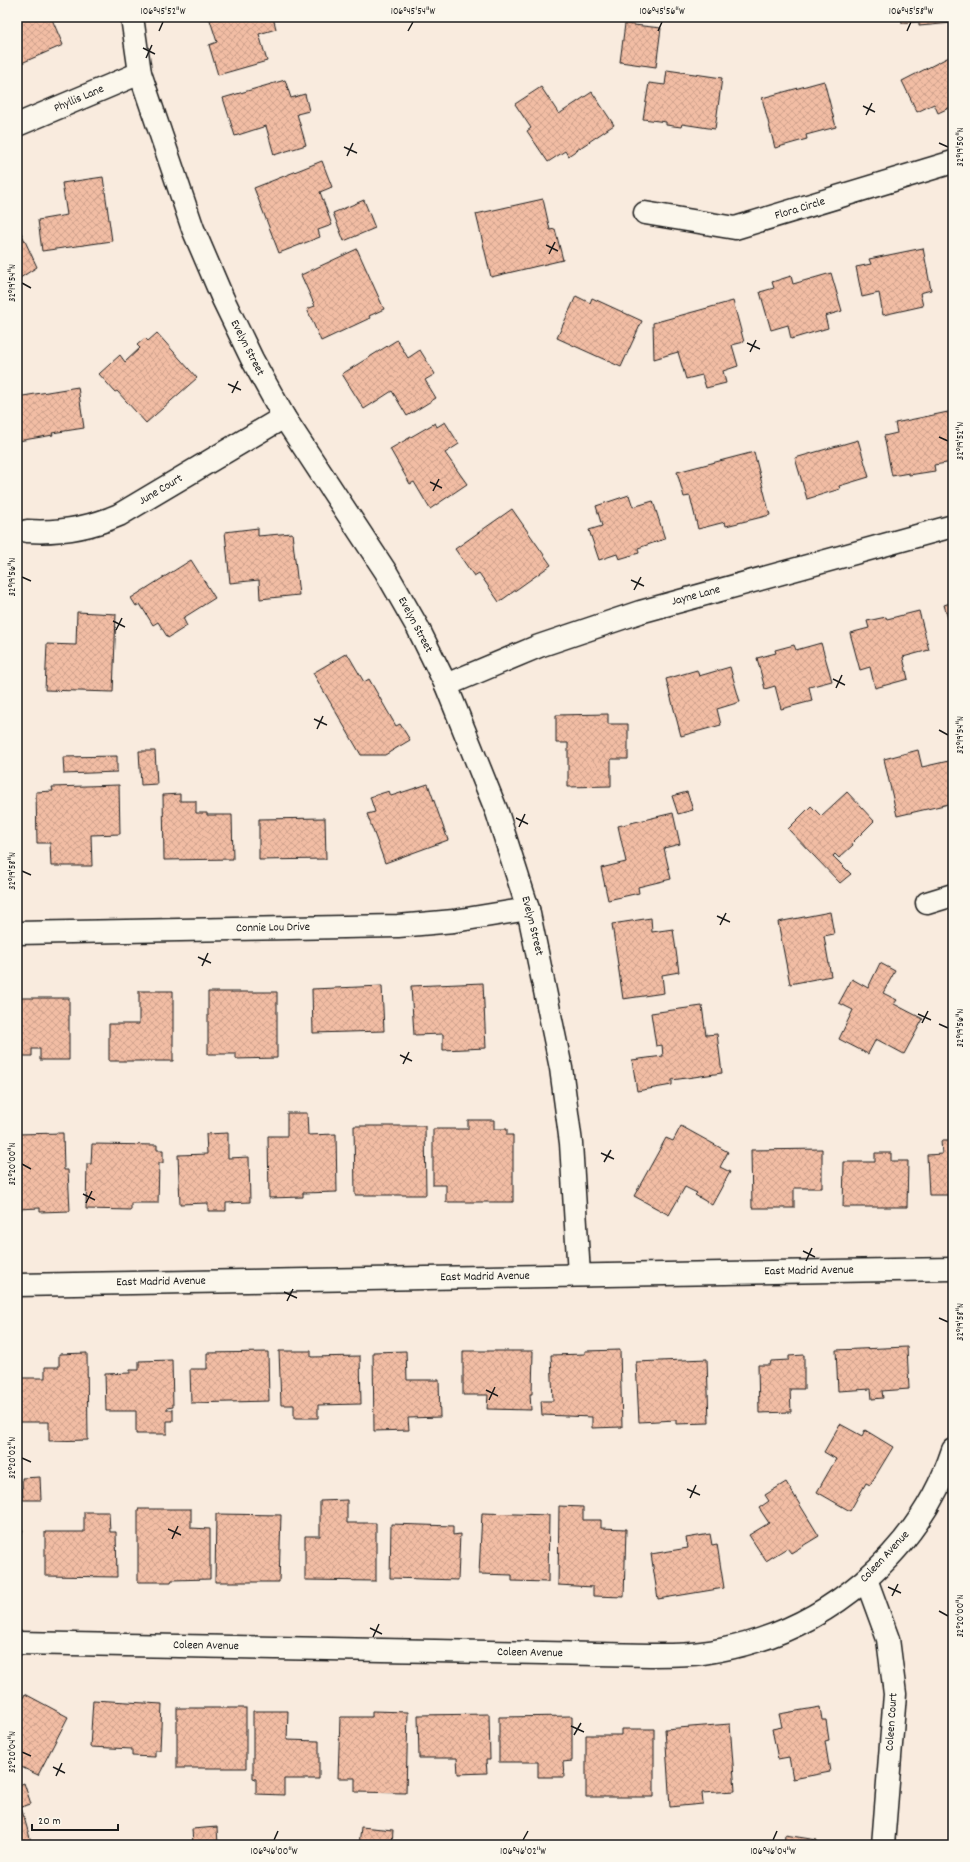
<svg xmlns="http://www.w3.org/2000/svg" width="970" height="1862" font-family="Dekko,sans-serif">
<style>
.building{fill:url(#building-cross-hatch);stroke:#1c1c1c}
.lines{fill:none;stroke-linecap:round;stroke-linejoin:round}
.minor-casing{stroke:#1c1c1c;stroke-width:25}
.minor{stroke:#fbf7ec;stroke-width:22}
.ticks{fill:none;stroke:#1c1c1c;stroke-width:1.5}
.labels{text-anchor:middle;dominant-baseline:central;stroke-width:3.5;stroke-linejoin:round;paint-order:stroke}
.street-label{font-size:12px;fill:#1c1c1c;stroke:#fbf7ec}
.neatline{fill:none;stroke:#1c1c1c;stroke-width:1.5}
.ticks-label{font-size:10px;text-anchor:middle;fill:#1c1c1c}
</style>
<defs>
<pattern id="building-cross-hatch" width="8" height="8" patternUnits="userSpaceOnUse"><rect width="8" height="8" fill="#f2bda4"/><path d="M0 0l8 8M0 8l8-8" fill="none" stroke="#cfa28d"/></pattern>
</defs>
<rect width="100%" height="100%" fill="#f9ebde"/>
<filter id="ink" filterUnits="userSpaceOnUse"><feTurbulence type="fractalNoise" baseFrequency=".025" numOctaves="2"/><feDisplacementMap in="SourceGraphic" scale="8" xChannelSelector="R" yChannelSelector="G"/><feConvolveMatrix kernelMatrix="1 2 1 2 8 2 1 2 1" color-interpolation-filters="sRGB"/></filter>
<g filter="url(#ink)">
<g class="building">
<path d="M17,17H51L63,45L17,65Z"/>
<path d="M209,17H273L276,29L259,34L267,61L218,75L209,45L217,42Z"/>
<path d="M901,17H953V23L919,26V22L902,23Z"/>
<path d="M625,24L661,28L656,67L620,62Z"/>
<path d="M953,55V106L938,113L934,104L917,112L902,81Z"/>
<path d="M667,70L722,78L715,129L682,124L681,127L666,125V122L643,119L649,83L665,85Z"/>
<path d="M285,80L291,98L305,94L309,111L297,114L306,145L274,155L266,126L235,136L223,98Z"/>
<path d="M824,81L836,127L806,135L807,139L775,148L762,98Z"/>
<path d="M541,87L559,114L592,92L614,125L568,156L565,151L548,162L527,131L531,128L515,104Z"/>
<path d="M322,161L332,187L320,192L332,225L318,230L320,237L279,253L254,188Z"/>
<path d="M103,177L112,241L42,251L38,220L67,215L62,183Z"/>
<path d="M543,199L550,230L555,229L563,260L491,277L476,214Z"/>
<path d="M364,200L375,228L344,241L333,213Z"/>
<path d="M18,226L37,267L17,280V226Z"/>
<path d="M923,248L931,290L920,293L923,306L883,315L879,293L862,297L856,267L871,264L869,259Z"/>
<path d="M357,249L384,309L369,316L370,318L321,341L307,309L315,306L301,275Z"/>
<path d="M831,273L842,311L825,316L828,328L791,339L788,325L771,330L760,292L774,288L772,282L791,276L793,284Z"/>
<path d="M576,296L590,303L592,298L642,321L621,367L557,338Z"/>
<path d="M733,301L744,342L732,345L738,366L723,371L726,383L706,388L702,375L686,379L678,352L654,359L653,323Z"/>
<path d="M157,333L197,378L146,423L117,391L115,392L99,374L120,355L125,362L140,348L137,345L145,338L148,341Z"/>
<path d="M397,340L408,358L420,350L435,374L425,380L436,398L407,416L392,391L364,409L342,374Z"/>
<path d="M78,387L84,428L52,433L53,435L18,441L17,397Z"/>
<path d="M948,412L953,440V462L934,465L935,471L909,475V473L892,476L884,436L897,433L895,423Z"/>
<path d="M445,422L459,444L445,453L467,484L430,509L414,482L410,484L390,449L435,423L437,427Z"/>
<path d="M858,440L869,477L839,486L840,489L807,499L795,458Z"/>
<path d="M754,452L770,515L726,526L725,522L698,529L690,496L684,497L677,472Z"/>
<path d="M629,495L633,507L653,501L665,539L638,548L639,553L619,559L617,554L599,560L589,530L602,526L596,506Z"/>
<path d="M512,509L551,565L499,602L479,573L474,576L455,549Z"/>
<path d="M258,528V536L292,533L299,595L260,599L259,580L230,583L225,532Z"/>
<path d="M191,560L215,598L183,618L187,626L168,638L158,622L153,625L140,604L136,606L131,598Z"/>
<path d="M953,602V635L944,605Z"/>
<path d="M919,611L929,650L903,657L908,679L875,688L870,667L860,670L850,633L869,628L867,621L886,617L887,619Z"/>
<path d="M77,612L116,614L113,692L45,690L47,644L76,645Z"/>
<path d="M17,638L22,642L17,649Z"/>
<path d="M821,643L832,681L809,687L812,701L781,709L775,686L765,689L757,658L776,653L775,650L794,645L796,650Z"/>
<path d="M347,653L364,682L369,679L396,726L400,724L410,740L385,755H361L313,673Z"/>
<path d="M730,667L740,702L717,709L721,725L681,736L666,679L697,670L699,676Z"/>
<path d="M608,714V724H628V759H611V786L568,787V743H556V715Z"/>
<path d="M918,750L922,767L953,760V803L897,816L884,759Z"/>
<path d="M139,751H155L157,784L141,785Z"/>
<path d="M117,756V772L64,774L63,757Z"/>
<path d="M428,784L448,840L385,863L367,814L375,812L370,797L389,791L391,796Z"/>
<path d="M119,785L120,834L91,835L92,866H51L50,843H37L36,792L53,791L52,787Z"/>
<path d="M687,792L693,810L678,814L672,796Z"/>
<path d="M847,792L874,821L852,843L853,845L839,858L835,854L833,856L851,874L840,883L788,829L811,806L821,816Z"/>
<path d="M180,794V801H196V813H207V815H232L233,859L164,860L163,795Z"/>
<path d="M673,813L680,844L664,848L671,879L638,887L639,893L608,900L601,868L626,862L618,826Z"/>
<path d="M325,818L326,859L259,860V819Z"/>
<path d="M830,912L834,934L824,936L831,976L790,984L778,922Z"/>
<path d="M651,918L652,932L673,929L679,972L662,975L664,993L623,999L612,924Z"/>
<path d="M880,963L895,971L883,993L897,1000L894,1004L923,1019L904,1054L876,1039L868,1054L839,1039L853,1010L839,1003L852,979L868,988Z"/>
<path d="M483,983L486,1048L443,1050V1034L414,1035L411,986Z"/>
<path d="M382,986L384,1031L313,1033L312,989Z"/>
<path d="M139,991H173V1061H109V1024H139Z"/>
<path d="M208,992H277V1058L236,1059V1054H208Z"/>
<path d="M17,998H69V1060H40V1049H32V1056H17Z"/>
<path d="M702,1006L706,1035L717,1034L722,1073L672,1080V1085L637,1091L632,1060L663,1056L662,1045L656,1046L651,1013Z"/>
<path d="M287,1113H307L308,1135L336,1134L337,1192L303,1193V1197L269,1198L268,1136H287Z"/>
<path d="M468,1120H494V1129H507V1135H513V1202H446V1185H433V1129H468Z"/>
<path d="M354,1126H425L426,1195H355Z"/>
<path d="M681,1126L728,1152L720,1167L730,1172L712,1205L695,1195L697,1193L685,1187L669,1215L634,1196L666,1138L673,1141Z"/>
<path d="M63,1133L64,1170H68L70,1211L40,1212V1208L17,1209V1134Z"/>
<path d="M228,1133V1158L249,1157L250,1202L226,1203V1211H208V1203L180,1204L178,1155L207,1154L206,1134Z"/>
<path d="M941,1141H953V1208H951V1195H929L927,1155L942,1154Z"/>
<path d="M92,1144L157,1145V1150H163V1163H159L158,1203H131V1210L86,1209L87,1164H91Z"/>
<path d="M822,1149V1188H794V1208H752L751,1150Z"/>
<path d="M875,1153H891V1161H908L907,1207H843L844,1162H875Z"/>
<path d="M907,1347L909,1389L882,1391L883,1398L872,1399L871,1389L838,1391L836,1350Z"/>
<path d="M620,1350L622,1427L592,1428V1417L542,1415L541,1401H553L551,1355L585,1354V1351Z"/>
<path d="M279,1351H311V1357L360,1356L361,1404L318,1405V1418H294V1405H281Z"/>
<path d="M406,1351L407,1380H439L440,1417L408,1418L409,1430L374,1431L373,1352Z"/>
<path d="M463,1351H533L532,1394H530L531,1410L487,1409L488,1395H463Z"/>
<path d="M268,1352L269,1401L191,1403L190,1369H207V1353Z"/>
<path d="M87,1353L88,1440L49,1441V1422H17V1378H45V1367H59V1354Z"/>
<path d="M804,1355V1389H790L791,1412L759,1413L758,1365H770L771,1361L789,1360V1356Z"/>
<path d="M707,1359L709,1423L676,1424V1420L639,1422L636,1362Z"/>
<path d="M172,1360L173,1407L167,1408V1410H173V1421H167V1434H136V1411H106L105,1374L130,1373V1370H139V1361Z"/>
<path d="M840,1424L862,1436L865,1430L893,1447L870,1485L866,1483L850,1511L817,1492L836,1459L824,1452Z"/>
<path d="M40,1477L41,1500H23L22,1478Z"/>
<path d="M786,1482L819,1536L791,1553L787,1548L766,1561L749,1535L769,1523L759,1508L769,1501L765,1495Z"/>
<path d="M347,1500V1523H376V1581L305,1580V1536H320V1501Z"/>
<path d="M559,1506L583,1507V1520H601V1528L626,1529L624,1597L593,1596V1587L558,1585Z"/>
<path d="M138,1509H191V1528L210,1529V1579L172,1580L171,1582H138Z"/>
<path d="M84,1512H109L110,1532H116L117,1577L45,1576V1532H84Z"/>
<path d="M482,1513L549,1515L548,1582L512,1581V1575L479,1574Z"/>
<path d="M216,1514L281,1515L279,1582H215Z"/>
<path d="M391,1524L453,1526V1535L460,1534L458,1580L390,1578Z"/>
<path d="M17,1527L23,1530L17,1545Z"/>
<path d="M710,1534L712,1545L717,1544L724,1588L658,1599L651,1554L688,1548L686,1538Z"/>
<path d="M25,1694L68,1717L38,1775L17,1765V1709Z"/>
<path d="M93,1700L162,1704L160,1750H155V1757L132,1756V1749L90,1747Z"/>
<path d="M820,1707L822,1720H826L829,1740L825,1741L830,1772L793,1779L789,1757L778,1759L772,1729L782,1727L779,1714Z"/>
<rect x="177" y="1708" width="69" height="60"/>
<path d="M253,1711H288L287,1740L319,1741V1779H284V1795L256,1794V1779L253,1778Z"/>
<path d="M372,1711L408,1712L406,1793L355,1792V1778H338L340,1717H372Z"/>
<path d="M489,1714L490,1760H486L487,1773L458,1774L457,1758H419L418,1715Z"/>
<path d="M572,1716V1761L563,1762L564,1777H538V1762H499V1717Z"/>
<path d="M730,1724L735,1791L702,1793L703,1804L670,1807L665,1729Z"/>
<path d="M621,1729H654V1797H586V1735H621Z"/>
<path d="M24,1783L31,1804L21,1807L32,1845H17V1786Z"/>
<path d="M217,1827L218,1845H193L192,1829Z"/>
<path d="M361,1827L393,1830L392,1845H359Z"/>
<path d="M785,1835L817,1840L816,1845H784Z"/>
</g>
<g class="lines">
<defs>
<g id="minor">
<path d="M132,17L140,73L193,229L223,299L252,359L284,417L386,572L418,628L446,685L497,812L528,909L561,1068L571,1143L579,1275"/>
<path d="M17,125L140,73"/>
<path d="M645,213L735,228L953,162"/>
<path d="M27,531C59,533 89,528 119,515L284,417"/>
<path d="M446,685L539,646L640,612L953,526"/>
<path d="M927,903L953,895"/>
<path d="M17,933L398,926L454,921L528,909"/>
<path d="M17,1285L953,1269"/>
<path d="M866,1579L888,1639L895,1694L883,1845"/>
<path d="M17,1643L651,1655C674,1655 697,1655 720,1650C826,1630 919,1553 953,1450"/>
</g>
</defs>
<use href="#minor" class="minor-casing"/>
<use href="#minor" class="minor"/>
</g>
</g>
<path class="ticks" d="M159,31L163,22M408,31L413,22M658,31L662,22M907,31L911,22M143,48L155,54M146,58L152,45M863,106L875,112M866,115L872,103M939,143L948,147M344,147L357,153M347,156L353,143M546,245L558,251M549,254L555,242M22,283L31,288M747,343L760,349M750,352L756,340M228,384L241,390M232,393L238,381M939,437L948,441M430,482L442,488M433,491L439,479M22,577L31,581M631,580L644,586M634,590L641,577M113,621L125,627M116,630L122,618M833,679L845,685M836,688L842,675M314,719L327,725M317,729L323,716M939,730L948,735M516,818L528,824M519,827L525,814M22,871L31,875M717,916L730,922M720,925L726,913M198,957L211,963M202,966L208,953M918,1014L931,1020M922,1023L928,1011M939,1024L948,1028M400,1055L412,1061M403,1064L409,1052M601,1153L614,1159M604,1162L611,1150M22,1164L31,1169M83,1194L95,1200M86,1203L92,1191M803,1251L815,1257M806,1261L812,1248M284,1292L297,1298M287,1301L293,1289M939,1318L948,1322M486,1390L498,1396M489,1400L495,1387M22,1458L31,1462M687,1489L700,1495M690,1498L696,1485M168,1529L181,1535M172,1539L178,1526M888,1587L901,1593M892,1596L898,1584M939,1611L948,1616M370,1628L382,1634M373,1637L379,1624M571,1726L584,1732M574,1735L581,1723M22,1752L31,1756M53,1767L65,1773M56,1776L62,1763M274,1840L278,1831M523,1840L528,1831M773,1840L777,1831"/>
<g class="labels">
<g class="street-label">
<text transform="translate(79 99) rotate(-23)">Phyllis Lane</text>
<text transform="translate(800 209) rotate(-17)">Flora Circle</text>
<text transform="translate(247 348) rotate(63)">Evelyn Street</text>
<text transform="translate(161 490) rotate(-31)">June Court</text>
<text transform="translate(696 596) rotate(-15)">Jayne Lane</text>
<text transform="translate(415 625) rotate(62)">Evelyn Street</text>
<text transform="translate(532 926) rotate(76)">Evelyn Street</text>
<text transform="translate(273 928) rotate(-1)">Connie Lou Drive</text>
<text transform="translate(809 1271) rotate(-1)">East Madrid Avenue</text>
<text transform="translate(485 1277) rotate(-1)">East Madrid Avenue</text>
<text transform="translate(161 1282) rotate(-1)">East Madrid Avenue</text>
<text transform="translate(885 1557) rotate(-47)">Coleen Avenue</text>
<text transform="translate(206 1646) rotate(1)">Coleen Avenue</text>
<text transform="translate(530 1653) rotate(1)">Coleen Avenue</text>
<text transform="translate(892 1722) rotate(-86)">Coleen Court</text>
</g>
</g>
<rect width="970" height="1862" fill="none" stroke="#fbf7ec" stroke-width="44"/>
<path d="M32 1824v6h86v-6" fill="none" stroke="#1c1c1c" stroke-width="2"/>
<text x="38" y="1824" font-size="12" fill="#1c1c1c" stroke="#fbf7ec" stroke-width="3" paint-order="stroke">20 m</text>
<rect x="22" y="22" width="926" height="1818" class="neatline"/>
<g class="ticks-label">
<text x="163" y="14">106°45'52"W</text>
<text x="413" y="14">106°45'54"W</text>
<text x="662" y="14">106°45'56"W</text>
<text x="911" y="14">106°45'58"W</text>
<text transform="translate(959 147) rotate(-90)" y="4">32°19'50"N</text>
<text transform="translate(11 283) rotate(-90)" y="4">32°19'54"N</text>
<text transform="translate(959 441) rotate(-90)" y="4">32°19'52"N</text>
<text transform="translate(11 577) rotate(-90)" y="4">32°19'56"N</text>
<text transform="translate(959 735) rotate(-90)" y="4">32°19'54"N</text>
<text transform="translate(11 871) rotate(-90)" y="4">32°19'58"N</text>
<text transform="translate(959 1028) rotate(-90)" y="4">32°19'56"N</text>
<text transform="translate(11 1164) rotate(-90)" y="4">32°20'00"N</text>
<text transform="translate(959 1322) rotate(-90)" y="4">32°19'58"N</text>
<text transform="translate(11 1458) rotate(-90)" y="4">32°20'02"N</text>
<text transform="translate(959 1616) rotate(-90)" y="4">32°20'00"N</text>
<text transform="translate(11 1752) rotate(-90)" y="4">32°20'04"N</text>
<text x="274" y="1854">106°46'00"W</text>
<text x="523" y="1854">106°46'02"W</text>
<text x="773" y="1854">106°46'04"W</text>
</g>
</svg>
